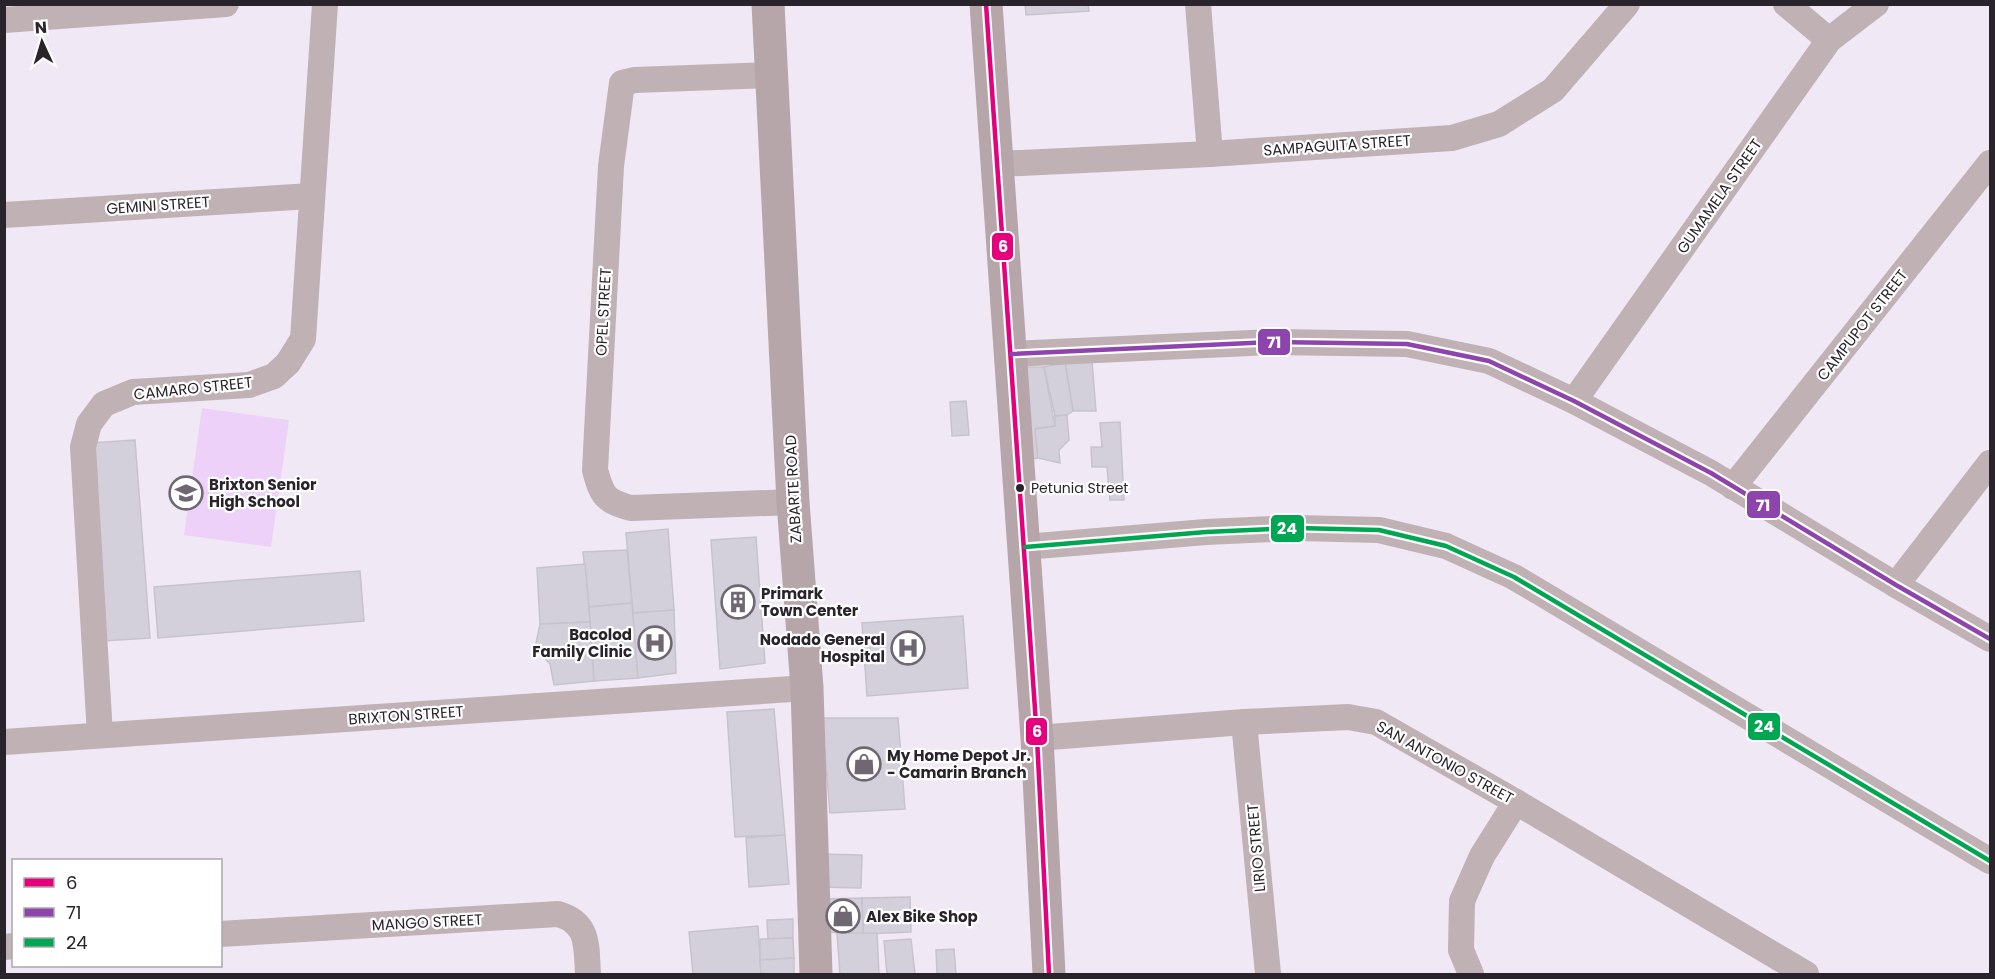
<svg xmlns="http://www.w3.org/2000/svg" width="1995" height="979" font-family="Poppins,sans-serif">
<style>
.green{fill:#edd1f8}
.building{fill:#d4d0db;stroke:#c7c3cd;stroke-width:1.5}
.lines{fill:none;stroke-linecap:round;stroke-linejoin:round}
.street{stroke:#c0b1b4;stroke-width:26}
.secondary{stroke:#b6a6a9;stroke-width:33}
.bus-1-casing{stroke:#fff;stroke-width:9}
.bus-2-casing{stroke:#fff;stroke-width:9}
.bus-3-casing{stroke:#fff;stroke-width:9}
.bus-1{stroke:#e5007d;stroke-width:4.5}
.bus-2{stroke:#8e44ad;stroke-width:4.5}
.bus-3{stroke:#00a651;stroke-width:4.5}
.bus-dot{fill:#29232b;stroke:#fff;stroke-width:2}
.labels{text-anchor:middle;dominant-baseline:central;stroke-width:4.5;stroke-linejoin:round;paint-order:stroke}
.bus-label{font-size:14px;fill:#29232b;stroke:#fff;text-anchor:start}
.street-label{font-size:15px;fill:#29232b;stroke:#fff}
.poi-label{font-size:15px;font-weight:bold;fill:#29232b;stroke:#fff;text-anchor:start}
.line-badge{stroke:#fff;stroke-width:2}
.badge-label{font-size:16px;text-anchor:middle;font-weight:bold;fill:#fff}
</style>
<rect width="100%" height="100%" fill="#f1e8f5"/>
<path class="green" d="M202,408L289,420L271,547L184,535Z"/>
<g class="building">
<path d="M1025,4H1088L1089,11L1026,15Z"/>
<path d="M1092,361L1096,411H1073L1065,363Z"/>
<path d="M1065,363L1073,411L1067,415L1055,416L1044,367Z"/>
<path d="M1026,367H1044L1055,426L1035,429L1038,458L1017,461Z"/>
<path d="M966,401L969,435L952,436L950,402Z"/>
<path d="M1067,415L1069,440L1059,450L1060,463L1038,458L1035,429L1055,426V416Z"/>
<path d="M1120,422L1124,500H1110L1107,467H1092L1091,447H1102L1100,423Z"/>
<path d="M135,440L150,638L103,641L89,443Z"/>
<path d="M668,529L674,610L633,613L626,533Z"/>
<path d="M756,537L765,663L720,669L711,540Z"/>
<path d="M627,550L632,603L589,607L583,552Z"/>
<path d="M585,564L590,622L540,624L537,568Z"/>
<path d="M360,571L364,621L158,638L154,587Z"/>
<path d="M632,603L638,678L594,681L589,607Z"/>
<path d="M674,610L676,673L638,678L633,613Z"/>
<path d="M963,616L968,688L867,696L862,623Z"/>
<path d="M590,622L594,681L554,685L550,664L535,648L540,624Z"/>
<path d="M774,709L785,835L735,837L727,712Z"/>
<path d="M822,718H898L905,809L830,813Z"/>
<path d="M785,835L789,884L749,887L746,838Z"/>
<path d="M819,854L862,855L861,888L818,887Z"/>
<path d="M910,897L911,932L863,934L862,898Z"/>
<path d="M862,898L863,934L825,932L822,899Z"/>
<path d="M793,919V938L768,939L767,920Z"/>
<path d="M758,926L761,974H693L689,932Z"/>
<path d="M837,933H877L879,974H840Z"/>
<path d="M793,938L794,958L760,960V939Z"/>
<path d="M911,939L915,974H887L884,941Z"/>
<path d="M954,949L956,974H937L936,950Z"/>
<path d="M794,958V974H761L760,960Z"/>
</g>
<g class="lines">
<g class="street">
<path d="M1198,4L1210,154"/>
<path d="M1786,4L1829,40"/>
<path d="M4,20L226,4"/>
<path d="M770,75L635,80L622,83L611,166L595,470C602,496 605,501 631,508L793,502"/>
<path d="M998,164L1210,154L1452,138L1499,124L1553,90L1627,4"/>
<path d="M4,215L311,196"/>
<path d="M1011,354L1274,342L1407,344L1489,361L1574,401L1711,473L1896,585L1990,639"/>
<path d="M1574,401L1829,40L1876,4"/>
<path d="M1733,487L1990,163"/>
<path d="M1025,547L1206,532L1297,528L1379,530L1446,546L1514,577L1990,861"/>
<path d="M1896,585L1990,463"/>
<path d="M1244,722L1268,974"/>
<path d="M100,735L83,447L89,424L104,404L133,392L249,385L274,376L288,363L303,339L325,4"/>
<path d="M1037,738L1244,722L1348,717L1376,722L1516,802L1806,974"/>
<path d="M4,742L807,688"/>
<path d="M220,934L558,914C590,923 586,947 588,974"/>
<path d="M4,947L14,946"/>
<path d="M1471,974L1461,950L1462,901L1482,856L1516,802"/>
</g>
<g class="secondary">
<path d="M768,4L793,502L807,688L816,974"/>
<path d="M986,4L1037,738L1049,974"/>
</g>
<defs>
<path id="bus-1" d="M986,4L1037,738L1049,974"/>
<path id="bus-2" d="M1011,354L1274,342L1407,344L1489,361L1574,401L1711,473L1896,585L1990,639"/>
<path id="bus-3" d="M1025,547L1206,532L1297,528L1379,530L1446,546L1514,577L1990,861"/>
</defs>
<use href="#bus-1" class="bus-1-casing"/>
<use href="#bus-2" class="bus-2-casing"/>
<use href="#bus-3" class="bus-3-casing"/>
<use href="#bus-1" class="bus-1"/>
<use href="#bus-2" class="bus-2"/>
<use href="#bus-3" class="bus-3"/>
</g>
<defs>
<symbol id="school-ring" viewBox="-11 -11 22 22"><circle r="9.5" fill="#fff" stroke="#6f6872" stroke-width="1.5"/><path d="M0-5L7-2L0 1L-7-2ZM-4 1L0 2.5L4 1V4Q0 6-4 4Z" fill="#6f6872"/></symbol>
<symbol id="building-ring" viewBox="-11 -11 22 22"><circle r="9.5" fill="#fff" stroke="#6f6872" stroke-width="1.5"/><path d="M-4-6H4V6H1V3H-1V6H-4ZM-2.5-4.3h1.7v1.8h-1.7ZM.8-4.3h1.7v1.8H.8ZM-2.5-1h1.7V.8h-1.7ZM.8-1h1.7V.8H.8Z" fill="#6f6872"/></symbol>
<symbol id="hospital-ring" viewBox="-11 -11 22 22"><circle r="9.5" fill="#fff" stroke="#6f6872" stroke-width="1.5"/><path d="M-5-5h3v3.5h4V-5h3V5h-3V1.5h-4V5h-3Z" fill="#6f6872"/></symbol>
<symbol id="shop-ring" viewBox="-11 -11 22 22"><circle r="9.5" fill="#fff" stroke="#6f6872" stroke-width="1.5"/><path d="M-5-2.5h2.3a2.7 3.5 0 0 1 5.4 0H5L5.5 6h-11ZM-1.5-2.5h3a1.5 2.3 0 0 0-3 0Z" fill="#6f6872"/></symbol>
</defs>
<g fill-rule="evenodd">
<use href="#school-ring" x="167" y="474" width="38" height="38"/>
<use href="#building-ring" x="719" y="583" width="38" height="38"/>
<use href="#hospital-ring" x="636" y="624" width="38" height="38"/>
<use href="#hospital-ring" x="889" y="629" width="38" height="38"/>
<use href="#shop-ring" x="845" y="745" width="38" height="38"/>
<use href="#shop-ring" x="824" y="897" width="38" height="38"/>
</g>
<circle class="bus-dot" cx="1020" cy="488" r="5"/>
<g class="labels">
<g class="bus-label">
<text x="1031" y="488">Petunia Street</text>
</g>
<g class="street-label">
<text transform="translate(1337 145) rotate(-4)">SAMPAGUITA STREET</text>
<text transform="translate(1719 196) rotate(-55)">GUMAMELA STREET</text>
<text transform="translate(158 205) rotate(-4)">GEMINI STREET</text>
<text transform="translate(603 312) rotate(-87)">OPEL STREET</text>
<text transform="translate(1862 325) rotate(-52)">CAMPUPOT STREET</text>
<text transform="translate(193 388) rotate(-6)">CAMARO STREET</text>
<text transform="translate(793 489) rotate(-93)">ZABARTE ROAD</text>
<text transform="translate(406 715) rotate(-4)">BRIXTON STREET</text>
<text transform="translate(1445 762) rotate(29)">SAN ANTONIO STREET</text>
<text transform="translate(1256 848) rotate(-95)">LIRIO STREET</text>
<text transform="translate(427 922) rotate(-3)">MANGO STREET</text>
</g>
<g class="poi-label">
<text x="209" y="484">Brixton Senior<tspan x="209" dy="17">High School</tspan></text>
<text x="761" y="593">Primark<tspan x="761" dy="17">Town Center</tspan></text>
<text x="632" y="634" text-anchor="end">Bacolod<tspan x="632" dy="17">Family Clinic</tspan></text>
<text x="885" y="639" text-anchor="end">Nodado General<tspan x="885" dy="17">Hospital</tspan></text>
<text x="887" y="755">My Home Depot Jr.<tspan x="887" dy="17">- Camarin Branch</tspan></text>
<text x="866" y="916">Alex Bike Shop</text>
</g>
</g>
<g class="line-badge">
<rect x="991" y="232" width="23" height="29" rx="6" fill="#e5007d"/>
<rect x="1257" y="328" width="34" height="28" rx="6" fill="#8e44ad"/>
<rect x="1746" y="490" width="35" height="29" rx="6" fill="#8e44ad"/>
<rect x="1270" y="514" width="35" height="29" rx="6" fill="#00a651"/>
<rect x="1747" y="712" width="34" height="29" rx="6" fill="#00a651"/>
<rect x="1025" y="717" width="23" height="29" rx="6" fill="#e5007d"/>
</g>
<g class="badge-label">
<text x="1003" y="252">6</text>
<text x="1274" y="348">71</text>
<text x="1763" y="511">71</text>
<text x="1287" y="534">24</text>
<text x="1764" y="732">24</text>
<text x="1037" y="737">6</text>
</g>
<rect width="1995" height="979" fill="none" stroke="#29232b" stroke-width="12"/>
<rect x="12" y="859" width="210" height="108" fill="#ffffff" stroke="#a9a7aa" stroke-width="1.5"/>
<rect x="24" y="878" width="30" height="9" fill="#e5007d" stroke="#a9a7aa" stroke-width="1.5"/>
<text x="66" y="889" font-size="18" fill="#29232b">6</text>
<rect x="24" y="908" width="30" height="9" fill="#8e44ad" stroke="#a9a7aa" stroke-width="1.5"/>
<text x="66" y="919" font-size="18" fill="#29232b">71</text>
<rect x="24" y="938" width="30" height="9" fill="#00a651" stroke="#a9a7aa" stroke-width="1.5"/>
<text x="66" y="949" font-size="18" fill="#29232b">24</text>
<g transform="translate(42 42) rotate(356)" stroke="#ffffff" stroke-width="4.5" paint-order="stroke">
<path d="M0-4.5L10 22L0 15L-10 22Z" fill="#29232b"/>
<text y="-9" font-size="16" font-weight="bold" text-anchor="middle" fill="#29232b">N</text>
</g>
</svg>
